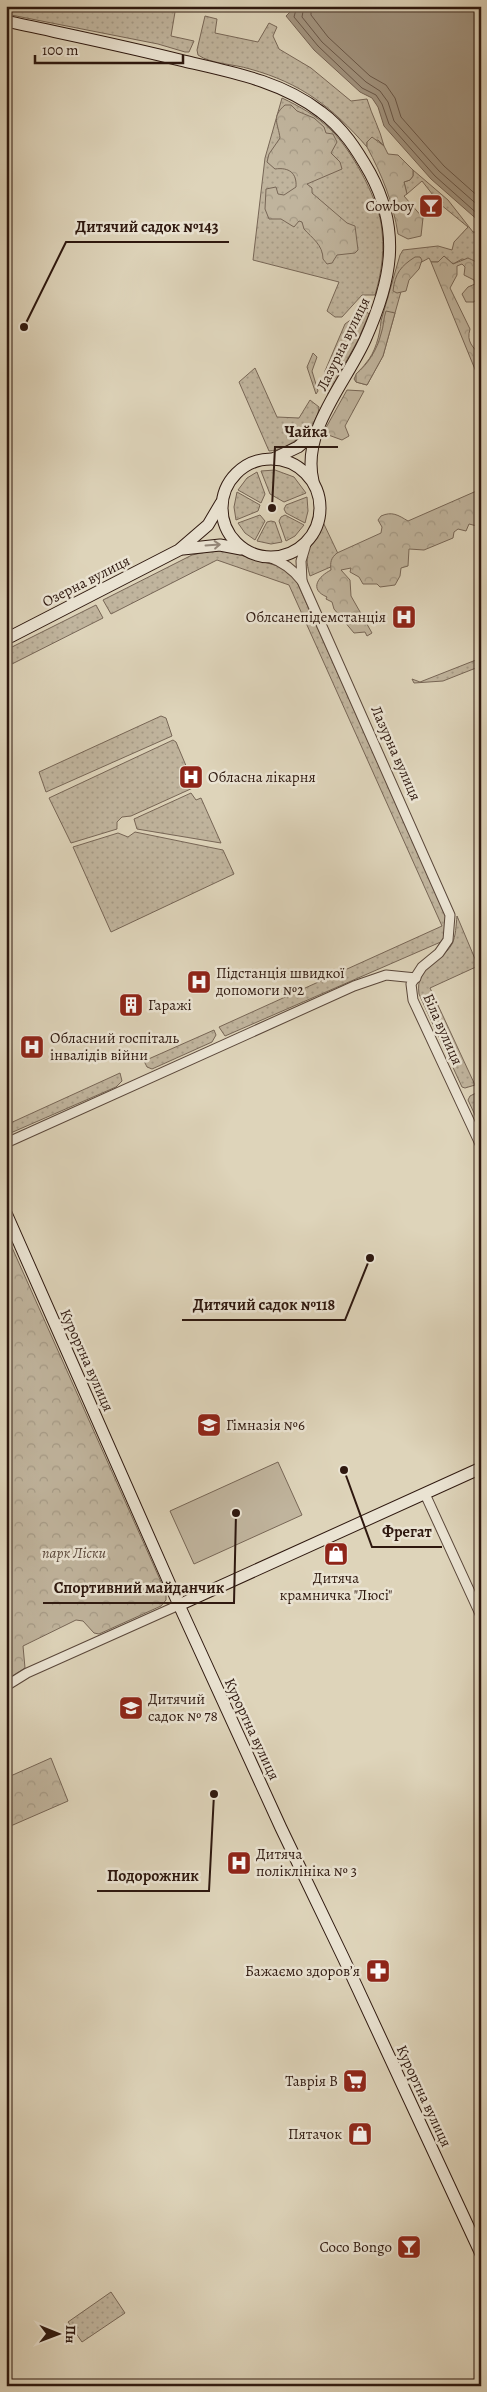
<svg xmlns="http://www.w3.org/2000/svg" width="487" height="2392" font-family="Alegreya,serif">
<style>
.grass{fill:url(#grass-dots);stroke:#776656}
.forest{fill:url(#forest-crowns);stroke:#776656}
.garden{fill:#c0b49d;stroke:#776656}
.water{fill:#a29480;stroke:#746253}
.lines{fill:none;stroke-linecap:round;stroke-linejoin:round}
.shore{stroke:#685648;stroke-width:1}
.street-casing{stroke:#5a473a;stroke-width:11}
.secondary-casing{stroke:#2e180f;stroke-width:13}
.street{stroke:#eae3d2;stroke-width:9}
.secondary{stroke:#eae3d2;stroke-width:11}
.oneway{stroke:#95887a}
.labels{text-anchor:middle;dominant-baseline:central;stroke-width:5;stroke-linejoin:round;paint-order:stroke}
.poi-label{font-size:15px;fill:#2e180f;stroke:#eae3d2;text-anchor:start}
.street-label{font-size:15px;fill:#2e180f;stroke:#eae3d2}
.park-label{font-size:15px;font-style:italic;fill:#5a473a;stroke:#eae3d2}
.leader{fill:none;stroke:#2e180f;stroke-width:2}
.callout-dot{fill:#2e180f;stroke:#eae3d2;stroke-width:2}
.callout-label{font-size:16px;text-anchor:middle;font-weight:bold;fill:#2e180f;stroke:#eae3d2;stroke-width:5;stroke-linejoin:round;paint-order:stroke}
</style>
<defs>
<pattern id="grass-dots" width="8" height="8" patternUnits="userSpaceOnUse" patternTransform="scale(1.25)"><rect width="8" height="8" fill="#c0b49d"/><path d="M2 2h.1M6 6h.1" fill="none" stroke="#a59a86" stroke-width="1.8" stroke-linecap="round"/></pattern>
<pattern id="forest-crowns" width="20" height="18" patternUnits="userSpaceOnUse" patternTransform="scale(1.25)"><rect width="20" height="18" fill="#c0b49d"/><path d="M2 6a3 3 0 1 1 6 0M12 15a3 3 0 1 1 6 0" fill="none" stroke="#a59a86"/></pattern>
</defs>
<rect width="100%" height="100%" fill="#ded4ba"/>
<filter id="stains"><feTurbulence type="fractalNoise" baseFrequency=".004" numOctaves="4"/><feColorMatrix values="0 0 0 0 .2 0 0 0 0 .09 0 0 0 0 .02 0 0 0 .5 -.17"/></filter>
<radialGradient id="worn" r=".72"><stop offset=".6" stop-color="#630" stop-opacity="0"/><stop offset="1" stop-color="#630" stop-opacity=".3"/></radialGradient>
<g class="grass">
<path d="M6,6H176L171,36L194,41L189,52H185L158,44L6,14Z"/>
<path d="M205,16L217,19L215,33L258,42L269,23L277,27L273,36L279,49L311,68L351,101L367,99C372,116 380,129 384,146L378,140L367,142V147C332,107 301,83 250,69C234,64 211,64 198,55L197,50Z"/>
<path d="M282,98C299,106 317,116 330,129C351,149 376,195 381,223C385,248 382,272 375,295H362L342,317H335L327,311L339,282L253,260L265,158Z"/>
<path d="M413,170L448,200L473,232H481V268L476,262L462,259L453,264L444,256L438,262H431L429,258L407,270L383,356L367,385L356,382L354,379C358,370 361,370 366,363C375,353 380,335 381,321L400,255L403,250L438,246L452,250L454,242L468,227L440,204L422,181L407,194L404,182L410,180L413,176Z"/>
<path d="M364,310L369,314L358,340L328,394L326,387L325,371L345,324Z"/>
<path d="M313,353L317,357L312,371L318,391L316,394L307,367Z"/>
<path d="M255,368L277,417L299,418L310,400L319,407C318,428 288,450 269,451L239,382Z"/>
<path d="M275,470L294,477L306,493L284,502L270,494L261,471Z"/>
<path d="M257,472L265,494L261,503L238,490L247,478Z"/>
<path d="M237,492L260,505L258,511L236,520L234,507Z"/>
<path d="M307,497L308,511L305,523L286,513L284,509L286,505Z"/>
<path d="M260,515L265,521L255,540L245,533L238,523Z"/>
<path d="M285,515L304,525L295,536L286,541L279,521L281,517Z"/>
<path d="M322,520L342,562L310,576C301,547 315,545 322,520Z"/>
<path d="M271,521L275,522L282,542L271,544L257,541L267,522Z"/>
<path d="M220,549L281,567L289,572L297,582L447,918L448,926L443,941L225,1036L219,1027L442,926L289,585L217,560L111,614L103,600L192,555Z"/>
<path d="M96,605L103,618L6,667V650Z"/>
<path d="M481,658V666L443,681L414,683L412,679L420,682Z"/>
<path d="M161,716L166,718L172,736L46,792L39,772Z"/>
<path d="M173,740L176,742L195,787L131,816L122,817L117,822V829L71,843L49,798Z"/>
<path d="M191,793L196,800L201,798L221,843L137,829L134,819Z"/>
<path d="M135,832L223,850L234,874L111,932L73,847L118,833L128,837Z"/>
<path d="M457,916L478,966L430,988L475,1085L465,1088L462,1087L419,994C415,965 440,965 452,944C456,936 456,925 457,916Z"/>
<path d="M214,1030L216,1035L212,1042L152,1069L147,1067L144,1061Z"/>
<path d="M120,1073L122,1081L116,1087L6,1135V1125Z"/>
<path d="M478,1092L481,1099V1128L468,1100L470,1096Z"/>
<path d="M111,2292L125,2313L82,2342L68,2322Z"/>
</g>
<g class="forest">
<path d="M285,105H291L297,111L314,118L324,127L326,133L333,134L337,142L331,153L340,162L342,169L307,184L312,188V193L347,223L355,226L358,250L355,253L337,255L332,263L327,264L323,259C323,245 312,238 304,229L302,222L299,221L294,227L281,219H269L265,209L266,189L276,187L278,194L284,195L296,187C297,173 289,167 275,169L267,162L269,154L280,138C278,123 271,117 285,105Z"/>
<path d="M372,137L384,146L388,154L398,155L413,170V176L410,180L404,182L407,194L404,196L423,218L421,236L408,239L398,234C393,202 382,175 367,147V142Z"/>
<path d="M444,256L453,264L468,258C472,260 479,262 481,268C484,278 480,295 474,302H466L462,294L468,287L475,284L474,280L464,275L465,267L462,264L457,266V275L450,288L470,329C466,342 473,347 481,356V384L431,262H438Z"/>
<path d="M415,257H420L422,260L419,269L409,280L406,291L397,293L393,291C395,273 401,266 415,257Z"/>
<path d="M386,311L395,313L383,356L367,385L356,382V374C368,364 377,350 381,334C384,326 383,319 386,311Z"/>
<path d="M347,390L364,391L345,426L349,436L342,440L323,433Z"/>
<path d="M481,489V527L469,524L466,531L458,529L454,532L453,538L424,550L409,549L408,566L401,568L400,576L395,585L380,587L377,584H363L359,577L350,572L351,568L341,570L350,580L351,596L372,633L367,636L365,632L354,633L334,609L332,602L326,599L327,597C308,589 319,576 331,570C330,562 331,558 337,553L381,533L382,527L378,520L381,516C392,511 398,515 408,521Z"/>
<path d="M6,1234L166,1593V1600L161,1606L99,1634L94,1633L83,1621L76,1620L23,1646L25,1668L6,1680Z"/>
<path d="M51,1758L68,1801L6,1828V1778Z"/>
</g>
<path class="garden" d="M278,1462L302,1515L194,1564L170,1511Z"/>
<path class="water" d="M290,6H481V223L431,179L384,126L378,107L372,98L360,92L314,50L286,16L293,9Z"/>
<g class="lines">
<g class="shore">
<path d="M297,6L294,17L318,46L362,88L376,95L382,104L389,124L435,176L481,217"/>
<path d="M304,6L302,17L322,42L366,82L380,91L388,102L394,121L439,171L481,208"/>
<path d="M311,6V15L328,37L370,76L386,85L395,98L401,117L444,166L481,199"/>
</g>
<defs>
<g id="street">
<path d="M269,557C283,562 293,569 302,581L450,915L448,940L439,953L422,967L411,984L413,1000L481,1146"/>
<path d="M302,581L301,561L307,541"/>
<path d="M6,1143L354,986L386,975L416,978"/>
<path d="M425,1494L481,1616"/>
<path d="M6,1686L27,1673L179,1605"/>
</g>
<g id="secondary">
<path d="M6,21C65,34 125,46 184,61C231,72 281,81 321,112C343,128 357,150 370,173C402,232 391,282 365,340C345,384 301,431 313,481"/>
<path d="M275,458L298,447L314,433"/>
<circle cx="271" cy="508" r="49"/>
<path d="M183,549L220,545L241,549"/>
<path d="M6,639L179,550L208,525L221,503"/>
<path d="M6,1213L179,1605L281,1828L343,1957L481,2254"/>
<path d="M179,1605L481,1468"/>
</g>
</defs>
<use href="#street" class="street-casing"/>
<use href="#secondary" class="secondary-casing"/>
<use href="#street" class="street"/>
<use href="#secondary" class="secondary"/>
</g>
<defs><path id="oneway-shaft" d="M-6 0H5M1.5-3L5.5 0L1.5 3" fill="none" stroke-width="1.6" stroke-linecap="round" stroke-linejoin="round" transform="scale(1.25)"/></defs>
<use class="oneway" href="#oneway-shaft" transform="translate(213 545) rotate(-4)"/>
<defs>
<symbol id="bar-square" viewBox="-11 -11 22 22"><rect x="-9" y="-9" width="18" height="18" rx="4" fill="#8f2418" stroke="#eae3d2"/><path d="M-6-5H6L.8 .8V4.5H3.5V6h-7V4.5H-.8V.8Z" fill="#fff"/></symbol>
<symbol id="hospital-square" viewBox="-11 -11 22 22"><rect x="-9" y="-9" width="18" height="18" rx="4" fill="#8f2418" stroke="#eae3d2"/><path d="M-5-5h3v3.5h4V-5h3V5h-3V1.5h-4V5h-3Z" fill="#fff"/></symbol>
<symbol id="building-square" viewBox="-11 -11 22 22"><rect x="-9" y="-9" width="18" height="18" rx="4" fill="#8f2418" stroke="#eae3d2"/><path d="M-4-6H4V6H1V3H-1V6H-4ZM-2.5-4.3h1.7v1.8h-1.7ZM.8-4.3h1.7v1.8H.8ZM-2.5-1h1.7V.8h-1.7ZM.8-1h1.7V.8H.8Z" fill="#fff"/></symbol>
<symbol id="school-square" viewBox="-11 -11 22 22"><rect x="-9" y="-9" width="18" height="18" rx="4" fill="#8f2418" stroke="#eae3d2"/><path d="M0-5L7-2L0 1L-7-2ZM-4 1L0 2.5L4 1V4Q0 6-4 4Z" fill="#fff"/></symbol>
<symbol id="shop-square" viewBox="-11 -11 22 22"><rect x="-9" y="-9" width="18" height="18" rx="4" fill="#8f2418" stroke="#eae3d2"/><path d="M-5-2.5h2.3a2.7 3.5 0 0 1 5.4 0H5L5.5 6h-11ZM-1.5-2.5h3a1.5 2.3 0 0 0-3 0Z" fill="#fff"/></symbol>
<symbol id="pharmacy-square" viewBox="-11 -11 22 22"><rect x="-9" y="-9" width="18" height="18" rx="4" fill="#8f2418" stroke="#eae3d2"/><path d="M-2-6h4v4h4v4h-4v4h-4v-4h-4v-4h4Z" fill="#fff"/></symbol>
<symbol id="supermarket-square" viewBox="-11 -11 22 22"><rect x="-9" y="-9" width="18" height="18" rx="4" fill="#8f2418" stroke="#eae3d2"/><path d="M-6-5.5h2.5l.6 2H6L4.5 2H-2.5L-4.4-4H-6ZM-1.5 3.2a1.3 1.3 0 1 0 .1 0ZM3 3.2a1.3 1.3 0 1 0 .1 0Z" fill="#fff"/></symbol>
</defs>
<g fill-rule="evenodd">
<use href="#bar-square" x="417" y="192" width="28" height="28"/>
<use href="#hospital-square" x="390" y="603" width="28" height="28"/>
<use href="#hospital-square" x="177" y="763" width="28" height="28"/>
<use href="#hospital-square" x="185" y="968" width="28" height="28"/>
<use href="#building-square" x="117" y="991" width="28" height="28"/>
<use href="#hospital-square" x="18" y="1033" width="28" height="28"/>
<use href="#school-square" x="195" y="1411" width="28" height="28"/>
<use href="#shop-square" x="322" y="1540" width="28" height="28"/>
<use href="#school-square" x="117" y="1694" width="28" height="28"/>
<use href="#hospital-square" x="225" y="1849" width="28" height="28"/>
<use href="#pharmacy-square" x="364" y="1957" width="28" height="28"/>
<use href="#supermarket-square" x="341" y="2067" width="28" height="28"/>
<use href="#shop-square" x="346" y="2120" width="28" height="28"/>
<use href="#bar-square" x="395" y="2233" width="28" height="28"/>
</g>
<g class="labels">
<g class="poi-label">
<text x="414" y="206" text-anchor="end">Cowboy</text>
<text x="386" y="617" text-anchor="end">Облсанепідемстанція</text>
<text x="208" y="777">Обласна лікарня</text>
<text x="216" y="973">Підстанція швидкої<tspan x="216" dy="17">допомоги №2</tspan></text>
<text x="148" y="1005">Гаражі</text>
<text x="50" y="1038">Обласний госпіталь<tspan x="50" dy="17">інвалідів війни</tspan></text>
<text x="226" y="1425">Гімназія №6</text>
<text x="336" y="1578" text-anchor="middle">Дитяча<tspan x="336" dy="17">крамничка "Люсі"</tspan></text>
<text x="148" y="1699">Дитячий<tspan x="148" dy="17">садок № 78</tspan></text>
<text x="256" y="1854">Дитяча<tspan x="256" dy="17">поліклініка № 3</tspan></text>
<text x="360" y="1971" text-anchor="end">Бажаємо здоровʼя</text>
<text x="338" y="2081" text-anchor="end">Таврія В</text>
<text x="342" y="2134" text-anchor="end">Пятачок</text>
<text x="392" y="2247" text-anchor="end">Coco Bongo</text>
</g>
<g class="street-label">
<text transform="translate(343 344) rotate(-64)">Лазурна вулиця</text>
<text transform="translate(86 581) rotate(-27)">Озерна вулиця</text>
<text transform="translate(396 753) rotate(66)">Лазурна вулиця</text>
<text transform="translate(443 1029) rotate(66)">Біла вулиця</text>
<text transform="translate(87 1360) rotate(66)">Курортна вулиця</text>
<text transform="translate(252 1729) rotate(65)">Курортна вулиця</text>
<text transform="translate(424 2096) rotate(65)">Курортна вулиця</text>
</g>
<g class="park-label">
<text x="74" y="1553">парк Ліски</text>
</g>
</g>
<path class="leader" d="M24 327L66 242H229M272 508L275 447H338M370 1258L345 1320H182M344 1470L372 1547H442M236 1513L234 1603H43M214 1794L209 1891H97"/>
<g class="callout-dot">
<circle cx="24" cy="327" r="5"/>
<circle cx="272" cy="508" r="5"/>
<circle cx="370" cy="1258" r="5"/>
<circle cx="344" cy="1470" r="5"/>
<circle cx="236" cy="1513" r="5"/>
<circle cx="214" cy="1794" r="5"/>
</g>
<g class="callout-label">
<text x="147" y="232">Дитячий садок №143</text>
<text x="306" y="437">Чайка</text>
<text x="264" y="1310">Дитячий садок №118</text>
<text x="407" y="1537">Фрегат</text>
<text x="139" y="1593">Спортивний майданчик</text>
<text x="153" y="1881">Подорожник</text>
</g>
<rect width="487" height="2392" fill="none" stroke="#ded4ba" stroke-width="25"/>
<rect x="8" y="8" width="472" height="2377" fill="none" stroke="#2e180f" stroke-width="2.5"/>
<rect x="12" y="12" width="462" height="2367" fill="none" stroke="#2e180f"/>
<g transform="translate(58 2334) rotate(91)" stroke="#eae3d2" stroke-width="4" paint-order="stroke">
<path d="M0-4L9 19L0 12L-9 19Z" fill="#2e180f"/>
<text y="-8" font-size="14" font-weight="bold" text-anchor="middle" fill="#2e180f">Пн</text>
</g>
<path d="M35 55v8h148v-8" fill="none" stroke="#2e180f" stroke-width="2.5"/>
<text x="42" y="55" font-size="15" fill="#2e180f" stroke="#eae3d2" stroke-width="4" paint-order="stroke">100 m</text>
<rect width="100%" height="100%" filter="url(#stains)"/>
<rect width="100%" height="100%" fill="url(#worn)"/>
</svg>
